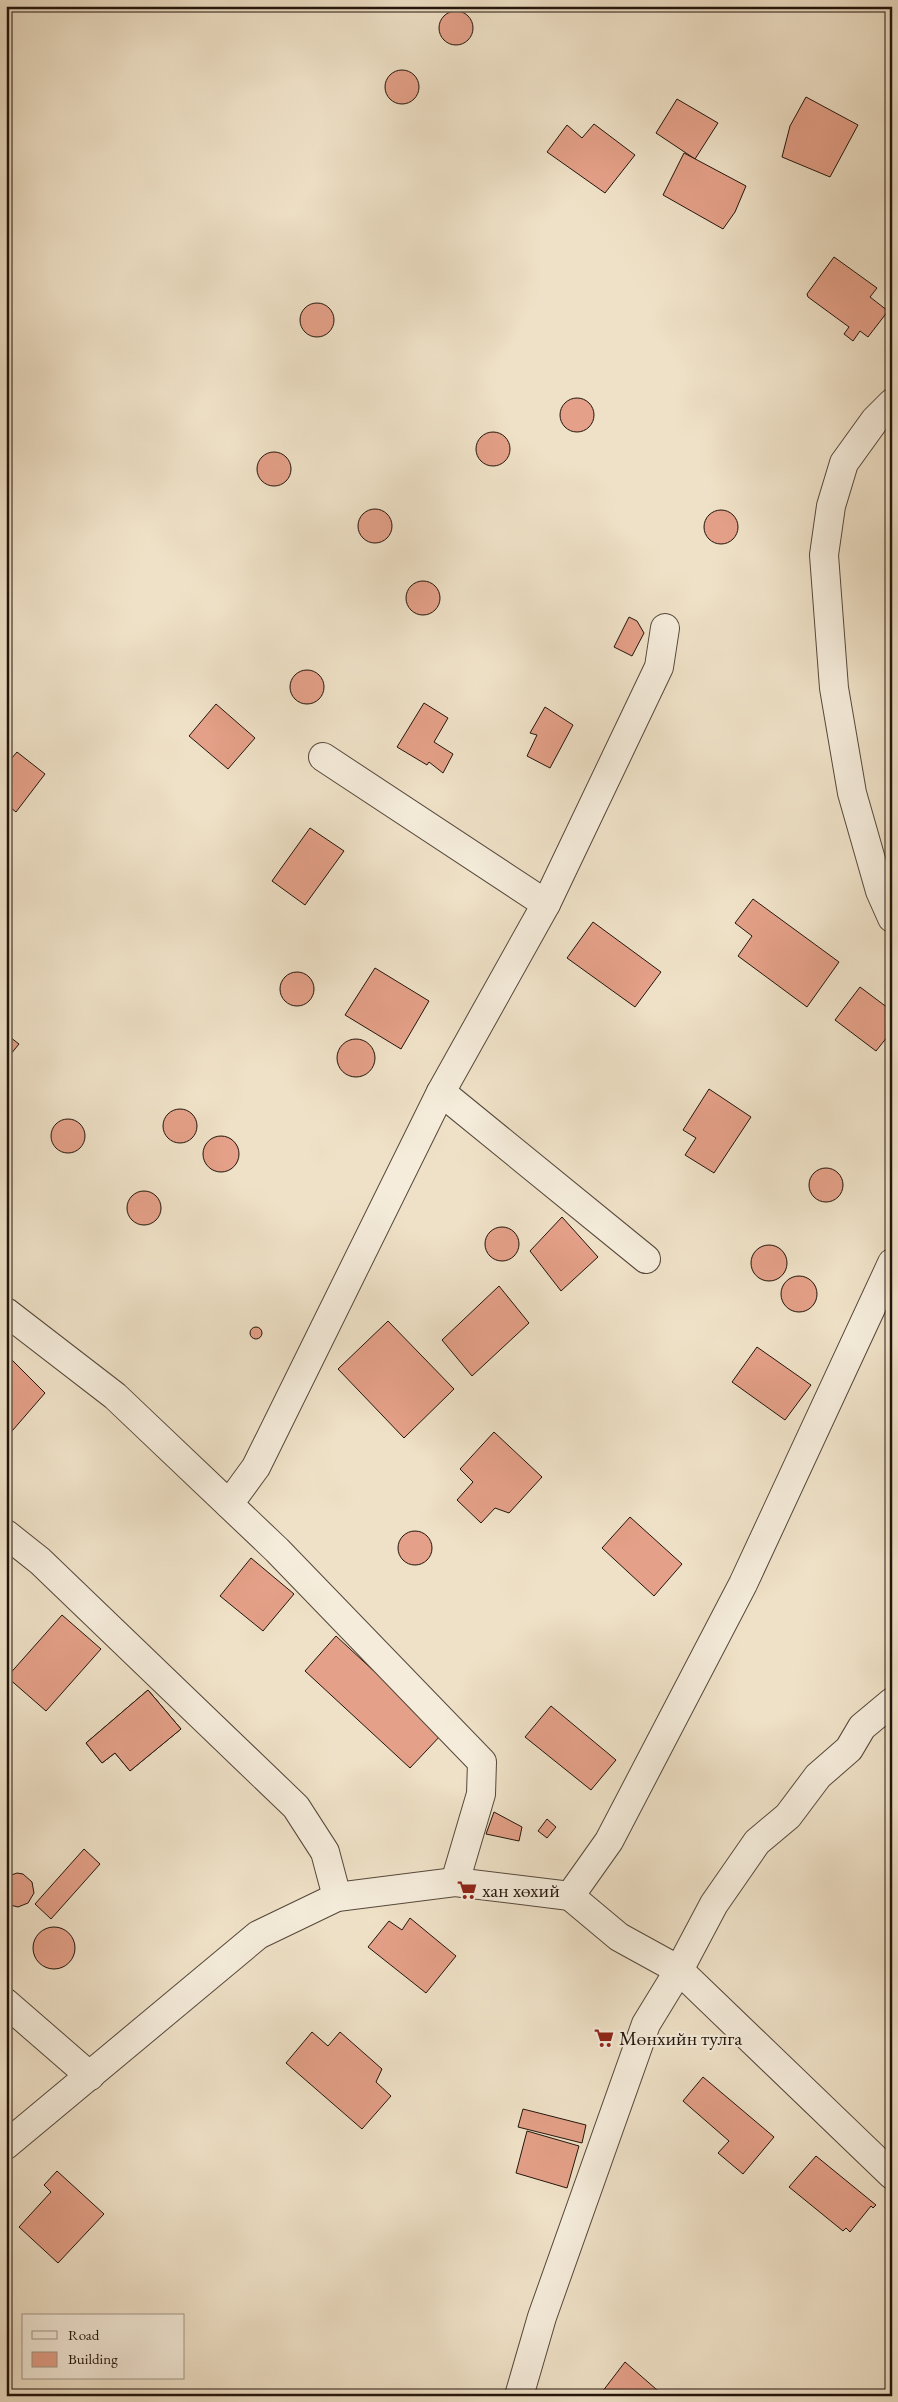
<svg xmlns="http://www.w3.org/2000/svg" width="898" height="2402" font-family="'EB Garamond',serif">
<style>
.building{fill:#e4a088;stroke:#22150c}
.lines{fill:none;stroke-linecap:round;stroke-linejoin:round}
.minor-casing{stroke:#55483b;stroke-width:30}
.minor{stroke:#f5ecdb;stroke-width:28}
.labels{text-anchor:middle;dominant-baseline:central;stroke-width:4.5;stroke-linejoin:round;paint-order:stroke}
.poi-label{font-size:20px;fill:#22150c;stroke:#f5ecdb;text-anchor:start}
</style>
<rect width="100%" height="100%" fill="#efe1c7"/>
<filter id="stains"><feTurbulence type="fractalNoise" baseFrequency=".004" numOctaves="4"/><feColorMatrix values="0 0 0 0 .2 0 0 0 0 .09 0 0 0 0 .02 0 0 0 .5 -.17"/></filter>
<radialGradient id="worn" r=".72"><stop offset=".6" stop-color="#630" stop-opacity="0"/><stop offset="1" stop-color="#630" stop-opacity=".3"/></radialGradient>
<g class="building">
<circle cx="456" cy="28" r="17"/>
<circle cx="402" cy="87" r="17"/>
<path d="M806,97L858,125L830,177L782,157L790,126Z"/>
<path d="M677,99L718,123L695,159L656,133Z"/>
<path d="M594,124L635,155L605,193L547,152L567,125L582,138Z"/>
<path d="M684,153L746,186L735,212L723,229L663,195Z"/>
<path d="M834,257L877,288L870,297L888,311L868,337L860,331L853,341L844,334L849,327L808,297L807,294Z"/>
<circle cx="317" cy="320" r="17"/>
<circle cx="577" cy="415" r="17"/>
<circle cx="493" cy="449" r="17"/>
<circle cx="274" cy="469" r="17"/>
<circle cx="375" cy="526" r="17"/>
<circle cx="721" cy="527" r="17"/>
<circle cx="423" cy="598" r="17"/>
<path d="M629,617L637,621L644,633L632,656L614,647Z"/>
<circle cx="307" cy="687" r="17"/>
<path d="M424,703L448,718L434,742L453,754L443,773L429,762L427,765L397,747Z"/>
<path d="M216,704L255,738L228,769L189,736Z"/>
<path d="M545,707L573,725L550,768L527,756L537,735L530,733Z"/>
<path d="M17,752L45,774L16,812L6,804V765Z"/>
<path d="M310,828L344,851L305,905L272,881Z"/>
<path d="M753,899L839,962L807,1007L738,956L752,936L735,923Z"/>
<path d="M593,922L661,972L635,1007L567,958Z"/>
<path d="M375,968L429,1001L401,1049L345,1015Z"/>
<circle cx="297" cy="989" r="17"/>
<path d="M860,987L892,1011V1031L876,1051L835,1020Z"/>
<path d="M6,1034L19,1044L6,1060Z"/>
<circle cx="356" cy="1058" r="19"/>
<path d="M709,1089L751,1117L714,1173L685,1155L696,1138L683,1130Z"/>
<circle cx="180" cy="1126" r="17"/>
<circle cx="68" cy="1136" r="17"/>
<circle cx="221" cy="1154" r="18"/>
<circle cx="826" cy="1185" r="17"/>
<circle cx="144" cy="1208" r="17"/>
<path d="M562,1217L598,1257L561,1291L530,1251Z"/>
<circle cx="502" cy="1244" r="17"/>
<circle cx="769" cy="1263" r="18"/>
<circle cx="799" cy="1294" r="18"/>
<path d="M499,1286L529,1323L472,1376L442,1340Z"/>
<path d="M388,1321L454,1389L404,1438L338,1369Z"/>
<circle cx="256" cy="1333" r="6"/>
<path d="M757,1347L811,1385L785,1420L732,1382Z"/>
<path d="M6,1354L45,1393L6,1438Z"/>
<path d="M494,1432L542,1477L509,1513L495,1508L481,1523L457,1500L473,1482L460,1469Z"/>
<path d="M630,1517L682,1564L654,1596L602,1548Z"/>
<circle cx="415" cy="1548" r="17"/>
<path d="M251,1558L294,1594L263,1631L220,1596Z"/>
<path d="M62,1615L101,1649L46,1711L7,1677Z"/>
<path d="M336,1636L442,1734L410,1768L305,1671Z"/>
<path d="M148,1690L181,1729L130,1771L115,1753L102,1763L86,1743Z"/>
<path d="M148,1690L181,1729L130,1771L115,1753L102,1763L86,1743Z"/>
<path d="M551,1706L616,1760L591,1790L525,1737Z"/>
<path d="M494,1812L522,1827L519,1841L486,1834Z"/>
<path d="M547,1819L556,1827L547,1838L538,1831Z"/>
<path d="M84,1849L100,1864L51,1919L35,1904Z"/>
<path d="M17,1873L23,1874L32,1882L34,1893L28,1903L18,1907L6,1904V1877Z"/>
<path d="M410,1918L456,1956L426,1993L368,1947L389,1921L402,1930Z"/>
<circle cx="54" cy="1948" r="21"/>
<path d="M312,2032L328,2046L340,2032L382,2069L376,2082L391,2096L362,2129L286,2063Z"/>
<path d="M703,2077L774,2137L743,2174L718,2153L729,2141L683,2101Z"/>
<path d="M523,2109L586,2125L582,2143L518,2127Z"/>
<path d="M527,2131L579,2146L567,2188L516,2173Z"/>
<path d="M816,2156L876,2205L873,2208L871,2206L850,2232L846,2228L843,2231L789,2187Z"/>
<path d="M57,2171L104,2214L58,2263L19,2227L51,2192L44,2185Z"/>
<path d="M625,2362L664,2396H599Z"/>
</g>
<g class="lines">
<defs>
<g id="minor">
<path d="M892,403L875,420L844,463L831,506L824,555L834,688L852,793L880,891L892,918"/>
<path d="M323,757L546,904"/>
<path d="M441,1092L646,1259"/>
<path d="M6,1312L115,1396L277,1550L482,1762L481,1794L455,1882"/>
<path d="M229,1504L256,1467L441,1092L546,904L659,667L665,628"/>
<path d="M6,1534L40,1561L296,1807L325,1852L337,1897"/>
<path d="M570,1896L619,1937L679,1970L892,2175"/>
<path d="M6,2003L90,2076"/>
<path d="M6,2145L258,1935L337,1897L455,1882L570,1896L609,1841L743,1584L892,1263"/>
<path d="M519,2396L542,2317L646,2024L679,1970L714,1904L757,1842L788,1816L818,1776L849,1749L862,1727L892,1702"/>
</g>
</defs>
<use href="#minor" class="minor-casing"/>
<use href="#minor" class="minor"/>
</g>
<defs>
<symbol id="supermarket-bare" viewBox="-9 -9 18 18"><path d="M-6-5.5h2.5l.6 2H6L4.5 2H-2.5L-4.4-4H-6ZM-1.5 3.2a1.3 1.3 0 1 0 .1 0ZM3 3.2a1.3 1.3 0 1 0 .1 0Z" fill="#8f2418" stroke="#f5ecdb" stroke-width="2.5" paint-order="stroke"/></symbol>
</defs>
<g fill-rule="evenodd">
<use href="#supermarket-bare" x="453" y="1876" width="28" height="28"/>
<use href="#supermarket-bare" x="590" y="2024" width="28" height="28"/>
</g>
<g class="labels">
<g class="poi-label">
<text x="482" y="1890">хан хөхий</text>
<text x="619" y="2038">Мөнхийн тулга</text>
</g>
</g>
<rect width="898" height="2402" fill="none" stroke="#efe1c7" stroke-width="25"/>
<rect x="8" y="8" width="883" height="2387" fill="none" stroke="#22150c" stroke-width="2.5"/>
<rect x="12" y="12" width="873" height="2377" fill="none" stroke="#22150c"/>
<rect x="22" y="2314" width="162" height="65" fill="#f5ecdb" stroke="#a19688"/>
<rect x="32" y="2331" width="25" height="8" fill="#f5ecdb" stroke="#a19688"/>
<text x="68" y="2340" font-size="15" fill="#22150c">Road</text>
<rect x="32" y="2352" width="25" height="15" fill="#e4a088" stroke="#a19688"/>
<text x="68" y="2364" font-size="15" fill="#22150c">Building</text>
<rect width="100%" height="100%" filter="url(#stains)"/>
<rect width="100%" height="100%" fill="url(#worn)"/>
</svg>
